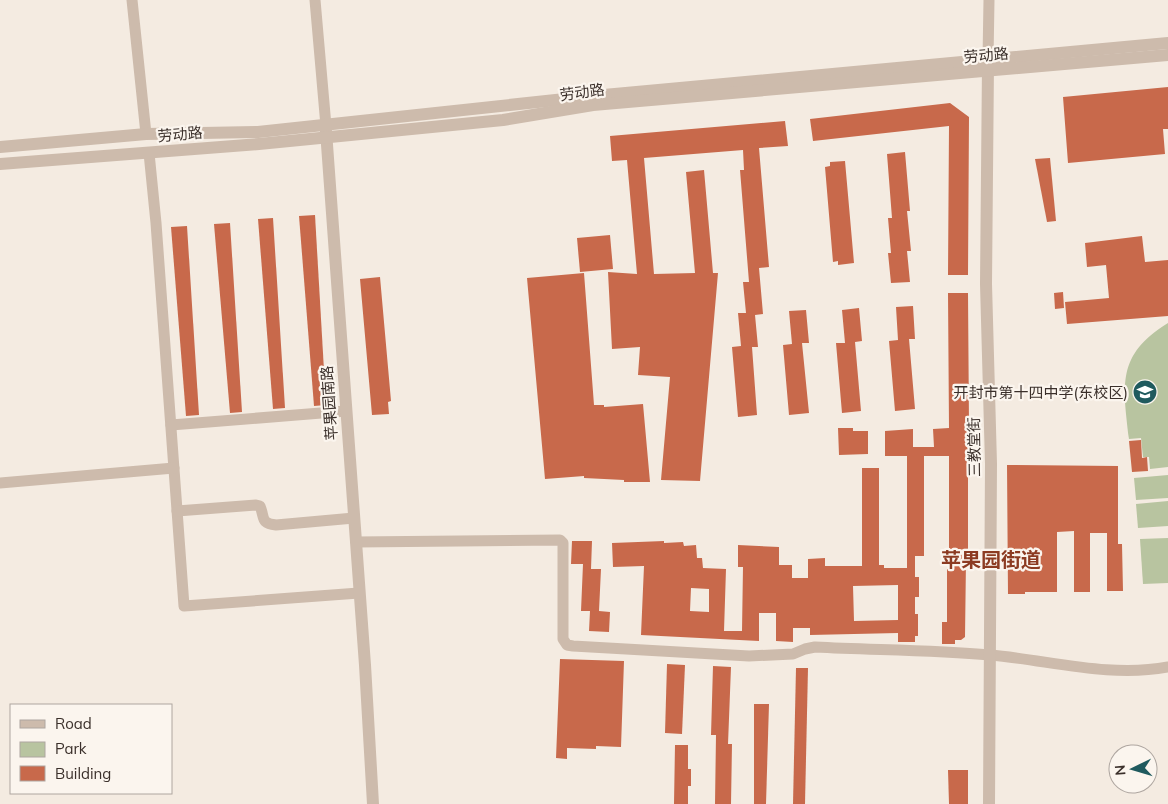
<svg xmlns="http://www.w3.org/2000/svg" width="1168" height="804" font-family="Mulish,'Noto Sans SC',sans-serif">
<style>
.green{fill:#b8c4a0}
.building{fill:#c8694b;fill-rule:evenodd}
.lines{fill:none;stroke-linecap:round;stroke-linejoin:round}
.minor{stroke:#cdbbac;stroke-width:11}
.tertiary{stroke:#cdbbac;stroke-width:12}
.labels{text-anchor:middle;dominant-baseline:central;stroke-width:4.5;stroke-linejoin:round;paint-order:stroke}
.street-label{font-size:15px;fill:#3b302b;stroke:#fbf5ee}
.poi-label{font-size:15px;fill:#3b302b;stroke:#fbf5ee;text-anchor:end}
.district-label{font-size:20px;font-weight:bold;fill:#8c3b22;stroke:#fbf5ee}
</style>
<rect width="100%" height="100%" fill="#f4ebe1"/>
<g class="green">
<path d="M1168,323V467L1150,469L1149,457H1143L1141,438L1129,439C1123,385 1116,355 1168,323Z"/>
<path d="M1168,475V498L1136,500L1134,478Z"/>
<path d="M1168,501V526L1138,528L1136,504Z"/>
<path d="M1168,538V583L1143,584L1140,539Z"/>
</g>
<g class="building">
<path d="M1168,87V129H1163L1165,154L1068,163L1063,97Z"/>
<path d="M950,103L969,117L968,275H948L949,126L813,141L810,119Z"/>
<path d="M785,121L788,146L759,148L769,267L759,268L763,314L755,315L758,347H752L757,415L738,417L732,347L741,346L738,313H746L743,282H749L740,170H744L743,150L644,158L654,274L695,273L686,172L704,170L713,273H718L700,481L661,480L670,377L638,375L640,347L612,349L608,272L637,274L627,160L612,161L610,136Z"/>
<path d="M905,152L910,211H907L911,251H907L910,282L891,283L888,253H891L888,218H892L887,154Z"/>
<path d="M1050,158L1056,221L1047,222L1035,159Z"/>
<path d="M845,161L854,263L838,265V261L833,262L825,167L830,166V162Z"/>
<path d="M315,215L326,405L314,406L299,216Z"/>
<path d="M273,218L285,408L273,409L258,219Z"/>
<path d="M230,223L242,412L230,413L214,224Z"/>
<path d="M187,226L199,415L186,416L171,227Z"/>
<path d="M610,235L613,269L580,272L577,238Z"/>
<path d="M1142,236L1145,262L1168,260V316L1067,324L1065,302L1109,298L1106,265L1087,267L1085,243Z"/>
<path d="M584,273L594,405H604V407L643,404L650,482H624V480L584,478V476L545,479L527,278Z"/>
<path d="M380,277L391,401L388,402L389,414L372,415L360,279Z"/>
<path d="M1063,292L1064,308L1055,309L1054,293Z"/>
<path d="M948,293H968L969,427L970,445H972V456H968V560H966L965,637L961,640H955V644H942V622H947V569H949V456H924V556H915V577H919V597H915V614H918V636H915V642H898V633L810,635V628H793V642L776,641V613H759V641L641,635L644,566L613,567L612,543L664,541V543L683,542L684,546L696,545L697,558H702L703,568L726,569L724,631H742L743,567H738V545L779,547V565H792V578H808V559L825,558V566H862V468H879V565H884V568H907V456H885V431L913,429V447H934L933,429L949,428ZM898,585V620L854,621L853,586ZM691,588L709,589V612L690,611Z"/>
<path d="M913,306L915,339H909L915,409L895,411L889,341L898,340L896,307Z"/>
<path d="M859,308L862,341L855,342L861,411L842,413L836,343H845L842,310Z"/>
<path d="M806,310L809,343H802L809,413L789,415L783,345L792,344L789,311Z"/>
<path d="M838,428H853V431H868V454L839,455Z"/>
<path d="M1141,440L1142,458L1147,457L1148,471L1132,472L1129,441Z"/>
<path d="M1007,465L1118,466V544H1122L1123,591H1107V533H1090V592H1074V531L1057,532V592H1025V594H1008Z"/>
<path d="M572,541H592L591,569H601L599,611L610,612L609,632L589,631L590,611H581L583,564H571Z"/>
<path d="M560,659L624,661L621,747L596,746V749L567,748V759L556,758Z"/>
<path d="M667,664L685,665L682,734L665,733Z"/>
<path d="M713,666L731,667L728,744H732L731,804H715L716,735H711Z"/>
<path d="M796,668H808L805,804H793Z"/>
<path d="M754,704H769L766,804H754Z"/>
<path d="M675,745H688V769H691V786H688V804H674Z"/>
<path d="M948,770H968V804H949Z"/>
</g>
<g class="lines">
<g class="minor">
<path d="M132,0L146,134"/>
<path d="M315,0L326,126"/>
<path d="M988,59L989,0"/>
<path d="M149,153L156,223L184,606L359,593"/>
<path d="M171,425L346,411"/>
<path d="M0,483L174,468"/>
<path d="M177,511L256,505L260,506C265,518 260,523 276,525L354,518"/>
<path d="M356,542L560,540L563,543V639L567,645L573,646L749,656L793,654L805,649L815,647C874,650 932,650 990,655C1049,660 1109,678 1168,667"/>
</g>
<g class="tertiary">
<path d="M988,64L986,284L991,464L989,804"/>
<path d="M326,131L365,665L373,804"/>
<path d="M0,147L146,134L258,132L593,96L1168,43"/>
<path d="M0,164L259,144L503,120L593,105L1168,55"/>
</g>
</g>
<defs>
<symbol id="school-disc" viewBox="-11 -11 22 22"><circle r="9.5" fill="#1f5a5e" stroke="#fbf5ee"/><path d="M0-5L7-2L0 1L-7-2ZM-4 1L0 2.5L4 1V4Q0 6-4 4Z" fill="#fff"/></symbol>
</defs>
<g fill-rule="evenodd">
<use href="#school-disc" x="1131" y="378" width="28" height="28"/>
</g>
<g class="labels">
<g class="street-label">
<text transform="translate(986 55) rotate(-5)">劳动路</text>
<text transform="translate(582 92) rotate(-8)">劳动路</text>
<text transform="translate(180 134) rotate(-5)">劳动路</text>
<text transform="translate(329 403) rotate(-94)">苹果园南路</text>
<text transform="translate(974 447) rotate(-91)">三教堂街</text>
</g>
<g class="poi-label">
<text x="1128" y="392">开封市第十四中学(东校区)</text>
</g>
<g class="district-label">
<text x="991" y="559">苹果园街道</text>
</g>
</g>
<rect x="10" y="704" width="162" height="90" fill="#fbf5ee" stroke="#aea6a0"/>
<rect x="20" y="720" width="25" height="8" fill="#cdbbac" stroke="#aea6a0"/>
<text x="55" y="729" font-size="15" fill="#3b302b">Road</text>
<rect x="20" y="742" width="25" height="15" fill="#b8c4a0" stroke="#aea6a0"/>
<text x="55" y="754" font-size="15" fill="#3b302b">Park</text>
<rect x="20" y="766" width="25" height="15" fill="#c8694b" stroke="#aea6a0"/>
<text x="55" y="779" font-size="15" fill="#3b302b">Building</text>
<g transform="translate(1133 769) rotate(265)"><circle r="24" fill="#fbf5ee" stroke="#aea6a0"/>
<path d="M0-4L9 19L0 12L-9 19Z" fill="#1f5a5e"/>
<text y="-8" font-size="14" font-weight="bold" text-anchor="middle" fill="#3b302b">N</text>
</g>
</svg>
